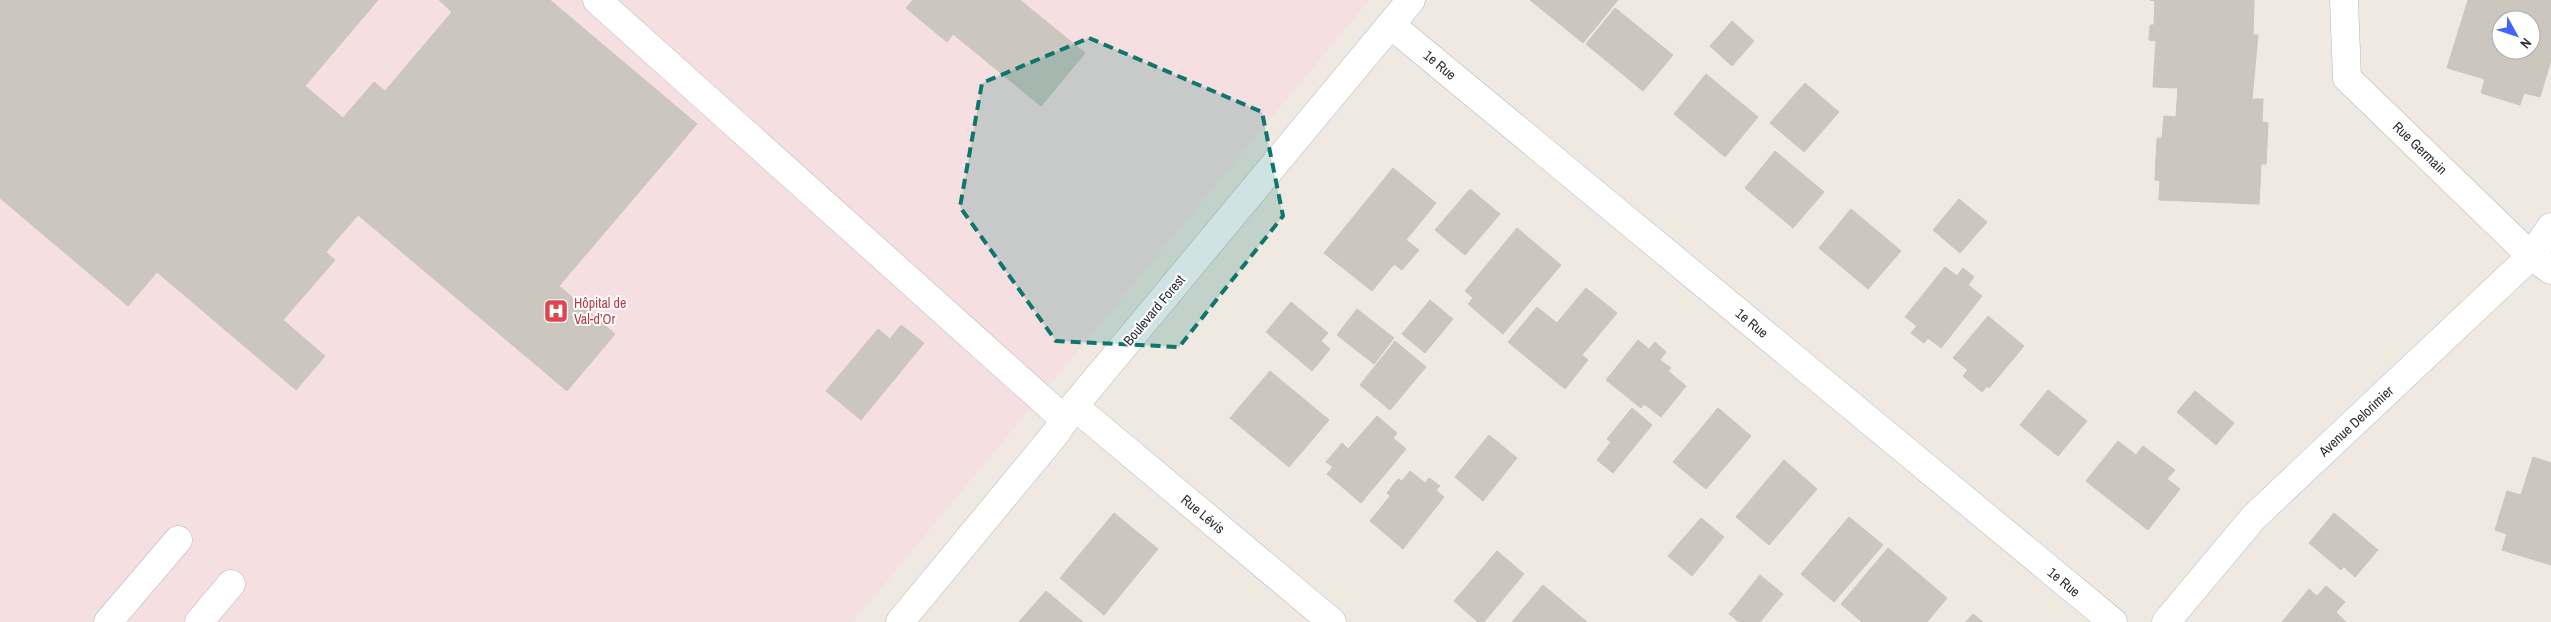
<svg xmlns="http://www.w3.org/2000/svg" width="2551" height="622" font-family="'Archivo Narrow',sans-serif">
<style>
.medical{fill:#f5dfe0}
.building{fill:#cbc7bf;stroke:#cbc5ba;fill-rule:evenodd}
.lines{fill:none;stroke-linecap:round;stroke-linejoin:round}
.minor-casing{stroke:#b4b7c1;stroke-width:29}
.minor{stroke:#fff;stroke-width:28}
.marked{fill:#0f766e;fill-opacity:0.2;stroke:#0f766e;stroke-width:4;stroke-dasharray:10 6;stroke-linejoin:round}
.labels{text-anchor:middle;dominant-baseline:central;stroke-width:4;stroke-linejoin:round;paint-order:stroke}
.street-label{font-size:14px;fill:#2e2e2e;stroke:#fff}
.health-label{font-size:14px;fill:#be3a42;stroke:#fff;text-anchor:start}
</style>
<rect width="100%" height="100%" fill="#efe9e1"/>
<path class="medical" d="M0,0H1369L853,622H0Z"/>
<g class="building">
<path d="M0,0H378L305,86L343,118L374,82L385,91L452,12L439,0H550L697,124L559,286L615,334L567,391L358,215L326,252L335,260L283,320L325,356L296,390L157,272L128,306L0,198Z"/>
<path d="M913,0H1020L1085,53L1041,106L953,34L947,42L906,8Z"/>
<path d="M1530,0H1618L1583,43Z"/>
<path d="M2254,0L2253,35H2258L2252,99H2263L2262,122L2268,123L2266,164H2261L2259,204L2159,200L2160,181L2155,180L2157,138H2162L2164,116L2176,117L2178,88L2153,87L2156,41L2149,40L2150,25H2154L2155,1L2150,0Z"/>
<path d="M2468,0H2551V60L2540,97L2524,93L2520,105L2481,93L2485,79L2447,68ZM2501,20H2531V50H2501Z"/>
<path d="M1615,8L1673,55L1643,91L1586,44Z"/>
<path d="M1732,21L1754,41L1732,66L1710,46Z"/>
<path d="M1706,74L1758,117L1725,157L1674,114Z"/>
<path d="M1805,83L1839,112L1804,152L1770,123Z"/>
<path d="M1775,151L1824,192L1793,228L1745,188Z"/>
<path d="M1393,168L1436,203L1406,240L1419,250L1402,270L1394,264L1372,291L1324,253Z"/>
<path d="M1470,189L1500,214L1465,255L1435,230Z"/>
<path d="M1959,199L1987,222L1960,253L1933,230Z"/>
<path d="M1851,209L1901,251L1868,289L1819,248Z"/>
<path d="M1517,228L1561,265L1503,334L1468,304L1473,298L1465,291Z"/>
<path d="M1945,267L1957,276L1963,268L1974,277L1968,285L1982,296L1941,348L1928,338L1924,343L1911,333L1917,326L1905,317Z"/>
<path d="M1586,288L1617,313L1582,355L1588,360L1565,389L1508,342L1537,307L1557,323Z"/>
<path d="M1430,300L1453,319L1425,353L1402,334Z"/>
<path d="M1291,302L1328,333L1321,341L1330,349L1312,371L1266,332Z"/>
<path d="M1357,309L1394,338L1374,364L1337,335Z"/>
<path d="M1988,316L2024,346L1989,388L1987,386L1982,392L1963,376L1968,370L1953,358Z"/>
<path d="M901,325L924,343L861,420L826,391L878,329L890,339Z"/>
<path d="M1638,340L1649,349L1655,342L1666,352L1660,360L1671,368L1668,371L1686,386L1661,417L1644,404L1641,408L1606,380Z"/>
<path d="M1395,341L1426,367L1390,410L1360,385Z"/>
<path d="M1270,371L1329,420L1289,467L1230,418Z"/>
<path d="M2048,390L2087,421L2058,456L2020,425Z"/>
<path d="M2195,391L2234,423L2216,445L2177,412Z"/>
<path d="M1632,408L1652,425L1613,473L1597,460L1611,442L1607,439Z"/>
<path d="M1718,408L1751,436L1706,489L1673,462Z"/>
<path d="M1377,416L1397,433L1393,438L1406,449L1361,503L1327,474L1333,467L1326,462L1342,443L1348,449Z"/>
<path d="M1489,435L1517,458L1483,501L1455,477Z"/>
<path d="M2118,441L2136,455L2143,446L2175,470L2167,479L2180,489L2148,530L2086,481Z"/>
<path d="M2533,457L2551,463V565L2502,550L2507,534L2495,530L2507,491L2521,495Z"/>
<path d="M1784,460L1817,489L1769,545L1736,517Z"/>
<path d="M1410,471L1425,483L1429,478L1440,486L1436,490L1444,497L1403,549L1370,521L1390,496L1387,493L1398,479L1402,481Z"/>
<path d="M1114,513L1158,549L1104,615L1060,578Z"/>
<path d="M2334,513L2378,550L2355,577L2344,567L2341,570L2309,543Z"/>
<path d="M1849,517L1883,545L1834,602L1801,574Z"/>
<path d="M1701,518L1724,537L1692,576L1668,556Z"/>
<path d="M1888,548L1947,598L1927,622H1862L1841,604Z"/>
<path d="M1497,551L1524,574L1484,622H1478L1454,601Z"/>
<path d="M1760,575L1783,594L1760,622H1739L1729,614Z"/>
<path d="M1543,585L1587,622H1512Z"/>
<path d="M2326,586L2345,602L2336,612L2346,622H2282L2309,589L2317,596Z"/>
<path d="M1046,591L1083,622H1019Z"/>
<path d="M1973,614L1983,622H1966Z"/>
</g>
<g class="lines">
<defs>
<g id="minor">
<path d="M597,0L1065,420"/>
<path d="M2344,0L2347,78L2531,256L2551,270"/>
<path d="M1391,25L2113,622"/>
<path d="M1074,406L1332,622"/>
<path d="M108,622L178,540"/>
<path d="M199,622L231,584"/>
<path d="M900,622L1056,433L1074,406L1411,0"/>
<path d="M2166,622L2254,517L2531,256L2551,227"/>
</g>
</defs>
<use href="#minor" class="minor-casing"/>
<use href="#minor" class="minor"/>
</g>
<path class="marked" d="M1089,38L1262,112L1283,216L1179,347L1056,341L960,207L982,83Z"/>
<defs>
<symbol id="hospital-square" viewBox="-11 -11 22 22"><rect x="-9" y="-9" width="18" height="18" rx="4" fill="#e0444e" stroke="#fff"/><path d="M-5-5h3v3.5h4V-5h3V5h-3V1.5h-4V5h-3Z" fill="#fff"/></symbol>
</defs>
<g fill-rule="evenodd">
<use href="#hospital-square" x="542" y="297" width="28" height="28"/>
</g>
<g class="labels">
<g class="street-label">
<text transform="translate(1440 65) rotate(40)">1e Rue</text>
<text transform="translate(2420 148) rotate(44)">Rue Germain</text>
<text transform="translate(1154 310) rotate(-50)">Boulevard Forest</text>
<text transform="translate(1752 323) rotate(40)">1e Rue</text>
<text transform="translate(2356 421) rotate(-43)">Avenue Delorimier</text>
<text transform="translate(1203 514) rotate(40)">Rue Lévis</text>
<text transform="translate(2064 582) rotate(40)">1e Rue</text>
</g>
<g class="health-label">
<text x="574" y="303">Hôpital de<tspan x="574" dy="16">Val-d’Or</tspan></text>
</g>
</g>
<g transform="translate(2516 35) rotate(130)"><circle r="24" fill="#ffffff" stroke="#ababab"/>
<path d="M0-4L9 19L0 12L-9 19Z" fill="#4264fb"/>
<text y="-8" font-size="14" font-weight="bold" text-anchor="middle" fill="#2e2e2e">N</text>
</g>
</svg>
